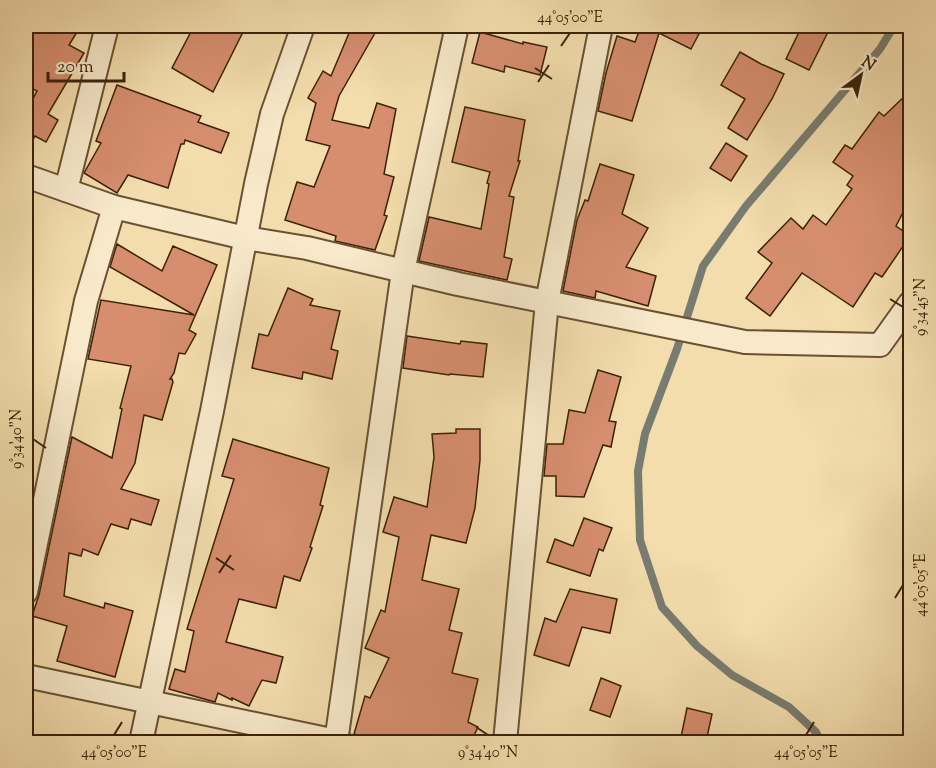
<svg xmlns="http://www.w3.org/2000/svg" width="936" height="768" font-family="'Sorts Mill Goudy',serif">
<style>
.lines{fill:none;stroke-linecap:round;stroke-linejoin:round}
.stream{stroke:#787c70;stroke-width:8}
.building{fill:#d68e6f;stroke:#3b2208;stroke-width:1.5}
.street-casing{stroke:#695131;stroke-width:26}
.street{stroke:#f7e9ca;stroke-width:22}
.ticks{fill:none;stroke:#3b2208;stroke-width:2}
.neatline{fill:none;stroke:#3b2208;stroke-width:2}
.ticks-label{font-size:15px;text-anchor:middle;fill:#3b2208}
</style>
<rect width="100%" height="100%" fill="#f3ddad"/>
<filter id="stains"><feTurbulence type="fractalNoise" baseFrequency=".00333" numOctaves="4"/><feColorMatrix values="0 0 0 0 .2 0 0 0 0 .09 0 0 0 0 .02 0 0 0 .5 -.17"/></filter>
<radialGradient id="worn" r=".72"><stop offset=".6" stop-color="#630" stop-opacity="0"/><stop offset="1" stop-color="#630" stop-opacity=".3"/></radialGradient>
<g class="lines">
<path class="stream" d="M821,742L816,732L789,707L732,675L697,646L662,607L640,540L638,471L645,434L677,349L703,266L746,206L880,49L894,26"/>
</g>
<g class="building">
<path d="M26,26H65L77,32L69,45L84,53L48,114L58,120L46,142L35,136L26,153V102L30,104L37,91L26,85Z"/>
<path d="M194,26H246L213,92L172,68Z"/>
<path d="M352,26H379L339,96L332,120L369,128L377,103L396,109L384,174L394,177L384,215L387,216L375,250L335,241L336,236L285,220L297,182L314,187L330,146L306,140L316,103L308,98L323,71L331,76Z"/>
<path d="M641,26H703L691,49L659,33L632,121L598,111L606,73L617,36L635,42Z"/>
<path d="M802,26H831L809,70L786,59Z"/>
<path d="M480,32L523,44V42L547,47L540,75L505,66L504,72L472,63Z"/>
<path d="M740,52L761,64L784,74L772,99L747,140L728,128L745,99L721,85Z"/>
<path d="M117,85L201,116L198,122L229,133L221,153L185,140L184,144H181L168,188L128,175L117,193L84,173L101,143L96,141Z"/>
<path d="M910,91V199L896,226L910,236L882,277L875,273L853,307L802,273L770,316L746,298L772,263L758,252L791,218L803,229L813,215L826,225L852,189L847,185L853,176L833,162L845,145L852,149L879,112L884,116Z"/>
<path d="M465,107L525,120L518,161H520L509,196L514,197L504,257L512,259L507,280L419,261L429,217L481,229L489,184L487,183L490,172L452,162Z"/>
<path d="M726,143L747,156L731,181L710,168Z"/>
<path d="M600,164L634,175L622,214L648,228L626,267L656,276L648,306L596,291L595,298L563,291L577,220L585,200L588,201Z"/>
<path d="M117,244L162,271L173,246L217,265L189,330L196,334L185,354L179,353L174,373L170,379H172L173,382L162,420L144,415L135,463L121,489L159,500L151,525L131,519L128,529L111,524L98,555L83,549L81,556L69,553L64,596L104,608L105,603L133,611L115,677L57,661L67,626L32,616L39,595L72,437L112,458L122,409L120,408L131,366L88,359L101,300L194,315L110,267Z"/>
<path d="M288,288L313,299L310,305L340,311L331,349L338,351L332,379L303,372L302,379L252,368L259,334L268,336Z"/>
<path d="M407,336L460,344L461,341L487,344L483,377L450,374L449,375L403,368Z"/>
<path d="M598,370L621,377L609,421L616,422L611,447L603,445L584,497L556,496V476H544L547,444H563L569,410L585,413Z"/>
<path d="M456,429H480V460L475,508L466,543L431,535L422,580L459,589L449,630L462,633L452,673L478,679L468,722L478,727L471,742H382L354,734L365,696L370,698L389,658L365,648L381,610L385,612L399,537L383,532L394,497L427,507L434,457L432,434L456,433Z"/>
<path d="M233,439L329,468L320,505L323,506L310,547L312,548L300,581L284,576L276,608L239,599L226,642L283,657L276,683L262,680L249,706L232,698V700L218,693L215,702L169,689L175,669L185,672L194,631L187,629L234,479L222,476Z"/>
<path d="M584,518L612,528L603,551L599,549L590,576L547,562L555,539L573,546Z"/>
<path d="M570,589L617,599L610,633L582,627L569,666L534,655L545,618L556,622Z"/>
<path d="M601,678L621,686L610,717L590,710Z"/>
<path d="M687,708L712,714L706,742H680Z"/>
</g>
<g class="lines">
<defs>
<g id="street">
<path d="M26,176L114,207L245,238L307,248L458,284L745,342L880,345L910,303"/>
<path d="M66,190L107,26"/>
<path d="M26,592L86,301L114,207"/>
<path d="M26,676L341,742"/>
<path d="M141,742L212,411L256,184L272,114L303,26"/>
<path d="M336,742L403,271L457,26"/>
<path d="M505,742L547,302L601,26"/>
</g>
</defs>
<use href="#street" class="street-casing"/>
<use href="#street" class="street"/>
</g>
<path class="ticks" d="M561,46L570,33M535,68L552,79M538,82L549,65M890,299L903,307M33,439L46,448M216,558L234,570M219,573L231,555M895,598L903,585M476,727L488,735M114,735L122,722M806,735L814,722"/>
<rect width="936" height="768" fill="none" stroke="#f3ddad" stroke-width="66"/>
<g transform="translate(861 75) rotate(33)" stroke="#f7e9ca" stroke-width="4.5" paint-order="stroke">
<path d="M0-4.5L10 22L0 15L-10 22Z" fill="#3b2208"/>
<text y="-9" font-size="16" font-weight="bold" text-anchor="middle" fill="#3b2208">N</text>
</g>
<path d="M48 72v9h76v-9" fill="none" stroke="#3b2208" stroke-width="3"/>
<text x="57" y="72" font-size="18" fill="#3b2208" stroke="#f7e9ca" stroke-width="4.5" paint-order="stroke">20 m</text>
<rect x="33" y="33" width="870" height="702" class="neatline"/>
<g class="ticks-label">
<text x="570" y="22">44°05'00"E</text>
<text transform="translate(920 307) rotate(-90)" y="5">9°34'45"N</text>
<text transform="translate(16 439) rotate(-90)" y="5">9°34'40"N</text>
<text transform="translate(920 585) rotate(-90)" y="5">44°05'05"E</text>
<text x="114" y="757">44°05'00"E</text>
<text x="488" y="757">9°34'40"N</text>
<text x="806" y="757">44°05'05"E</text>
</g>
<rect width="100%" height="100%" filter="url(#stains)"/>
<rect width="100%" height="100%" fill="url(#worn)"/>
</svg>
